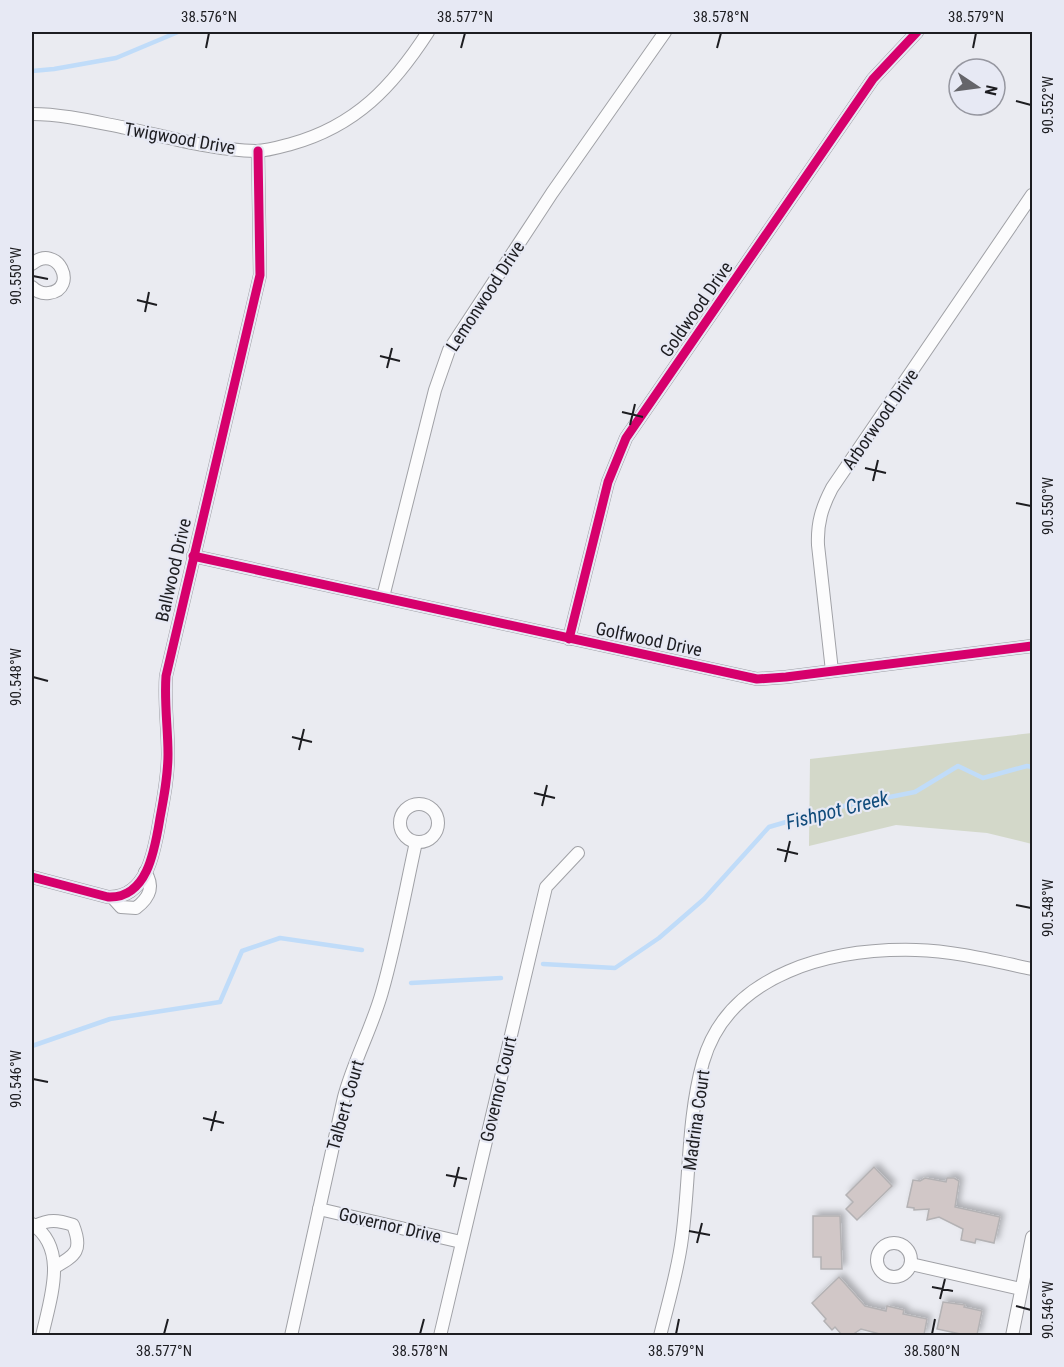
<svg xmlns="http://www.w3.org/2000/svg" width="1064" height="1367" font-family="'Roboto Condensed',sans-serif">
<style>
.green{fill:#d3d8c9}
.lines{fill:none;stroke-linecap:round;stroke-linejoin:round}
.stream{stroke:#c0dcf9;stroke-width:4.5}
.building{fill:#d1c7c7;stroke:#b4b2b4;stroke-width:1.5;filter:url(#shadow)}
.minor-casing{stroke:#a0a1a6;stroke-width:14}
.minor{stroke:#fcfcfd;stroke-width:12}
.cycleway-casing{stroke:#e7e9f4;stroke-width:13}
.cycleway{stroke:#d6006c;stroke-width:9}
.ticks{fill:none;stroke:#1d1d21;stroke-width:2}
.labels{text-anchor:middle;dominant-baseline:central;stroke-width:4.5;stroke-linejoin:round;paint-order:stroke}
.street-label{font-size:18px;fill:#1d1d21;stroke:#e7e9f4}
.water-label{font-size:20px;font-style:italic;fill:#104b7b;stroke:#e7e9f4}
.neatline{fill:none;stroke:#1d1d21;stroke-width:2}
.ticks-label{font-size:15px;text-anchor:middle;fill:#1d1d21}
</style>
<defs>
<filter id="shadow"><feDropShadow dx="4" dy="-4" stdDeviation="3" flood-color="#0004"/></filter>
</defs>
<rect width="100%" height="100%" fill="#eaebf1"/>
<path class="green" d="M1032,733V844L987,833L896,825L809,846L810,759Z"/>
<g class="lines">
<g class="stream">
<path d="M32,71L54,69L116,58L178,32"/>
<path d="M543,964L615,968L659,938L704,899L769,827L834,808L915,792L958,766L983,778L1027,766L1032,767"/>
<path d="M411,983L501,978"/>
<path d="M32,1046L110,1019L220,1002L242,951L280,938L362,950"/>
</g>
</g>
<g class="building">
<path d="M874,1167L892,1186L857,1220L846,1209L853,1202L846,1195Z"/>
<path d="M925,1178L946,1182L947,1178H954L959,1181L955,1207L1000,1217L994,1243L976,1239L975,1243L961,1240L963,1229L939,1217L927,1220L929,1209L914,1210V1208L907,1207L913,1180L920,1181Z"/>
<path d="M813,1216H840L842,1269H821V1257H813Z"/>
<path d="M839,1277L865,1306L886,1311L887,1306L904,1310L903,1314L927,1319L924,1335H880V1334L861,1329L852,1335H842L835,1327L832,1330L824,1321L826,1319L812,1303Z"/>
<path d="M943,1302L965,1305L964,1307L982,1311L977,1335H965L937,1329Z"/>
</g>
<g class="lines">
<defs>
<g id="minor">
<path d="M32,114C63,114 95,122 126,128C168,137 212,150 256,151C267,151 280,147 291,144C356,126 393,86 428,32"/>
<path d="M32,264C58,242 79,289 49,293C42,294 36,291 32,287"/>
<path d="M193,556L757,679L786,677L1032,646"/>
<path d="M383,597L435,390L449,350L552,193L665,32"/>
<path d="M569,639L608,482L626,438L873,79L917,32"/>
<path d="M832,671L818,545C817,523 822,507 832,488L1032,195"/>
<circle cx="419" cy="823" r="19"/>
<path d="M32,877L108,897C148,899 155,848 160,818C164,797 168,776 168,754C168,728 164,702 166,676L260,275L258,151"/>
<path d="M112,897L121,907L136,908C149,898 155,887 145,872"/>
<path d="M319,1209L461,1242"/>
<path d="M32,1224C69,1249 50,1299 42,1336"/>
<path d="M35,1226C49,1219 58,1220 73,1225C83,1250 76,1255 55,1267"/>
<circle cx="894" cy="1260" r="17"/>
<path d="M911,1264L1021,1289"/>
<path d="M291,1336L344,1097C354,1060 372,1028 382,992C396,943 405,892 416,842"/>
<path d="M440,1336L546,887L578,853"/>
<path d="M660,1336C668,1303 678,1271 682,1238C690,1180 687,1119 703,1062C729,972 833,948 916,950C955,951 994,961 1032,969"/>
<path d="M1012,1336L1032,1237"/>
</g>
</defs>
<use href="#minor" class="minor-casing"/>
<use href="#minor" class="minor"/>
<defs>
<g id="cycleway">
<path d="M193,556L757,679L786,677L1032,646"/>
<path d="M569,639L608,482L626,438L873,79L917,32"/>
<path d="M32,877L108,897C148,899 155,848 160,818C164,797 168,776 168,754C168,728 164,702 166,676L260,275L258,151"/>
</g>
</defs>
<use href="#cycleway" class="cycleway-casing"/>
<use href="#cycleway" class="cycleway"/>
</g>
<path class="ticks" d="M206,48L209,33M461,48L465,33M717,48L721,33M973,48L976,33M1016,101L1031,105M33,276L48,279M137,300L157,305M145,312L149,292M380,356L400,361M387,368L392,348M622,412L643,417M630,425L635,404M865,468L886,473M873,481L878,460M1016,503L1031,506M33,677L48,681M292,737L312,742M299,750L304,729M534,793L555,798M542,806L547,785M777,849L798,854M785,862L790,841M1016,905L1031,908M33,1079L48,1082M203,1118L224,1123M211,1131L216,1111M446,1175L467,1179M454,1187L459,1167M689,1231L710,1235M697,1243L702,1223M932,1287L953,1291M940,1299L945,1279M1016,1306L1031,1310M164,1334L168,1319M420,1334L424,1319M676,1334L679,1319M932,1334L935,1319"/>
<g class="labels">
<g class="street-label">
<text transform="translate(180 138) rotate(10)">Twigwood Drive</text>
<text transform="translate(485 296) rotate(-57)">Lemonwood Drive</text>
<text transform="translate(696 309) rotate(-55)">Goldwood Drive</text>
<text transform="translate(880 419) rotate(-55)">Arborwood Drive</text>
<text transform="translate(173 570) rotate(-77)">Ballwood Drive</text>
<text transform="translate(649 639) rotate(12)">Golfwood Drive</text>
<text transform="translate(498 1089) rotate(-77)">Governor Court</text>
<text transform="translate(345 1105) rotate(-74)">Talbert Court</text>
<text transform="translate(696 1120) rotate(-82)">Madrina Court</text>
<text transform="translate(390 1225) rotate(13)">Governor Drive</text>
</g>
<g class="water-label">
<text transform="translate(837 810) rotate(-14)">Fishpot Creek</text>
</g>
</g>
<rect width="1064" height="1367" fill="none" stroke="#e7e9f4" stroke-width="66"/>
<g transform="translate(977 87) rotate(103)"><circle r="28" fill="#e7e9f4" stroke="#9697a0" stroke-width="1.5"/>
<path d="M0-4.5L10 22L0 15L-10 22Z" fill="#65656a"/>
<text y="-9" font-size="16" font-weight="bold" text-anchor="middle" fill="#1d1d21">N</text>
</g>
<rect x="33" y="33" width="998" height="1301" class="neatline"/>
<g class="ticks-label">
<text x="209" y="22">38.576°N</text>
<text x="465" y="22">38.577°N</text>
<text x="721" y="22">38.578°N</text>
<text x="976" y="22">38.579°N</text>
<text transform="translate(1048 105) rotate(-90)" y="5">90.552°W</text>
<text transform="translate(16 276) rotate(-90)" y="5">90.550°W</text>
<text transform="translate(1048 506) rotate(-90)" y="5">90.550°W</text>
<text transform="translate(16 677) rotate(-90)" y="5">90.548°W</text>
<text transform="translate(1048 908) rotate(-90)" y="5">90.548°W</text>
<text transform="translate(16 1079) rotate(-90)" y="5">90.546°W</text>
<text transform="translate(1048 1310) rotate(-90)" y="5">90.546°W</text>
<text x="164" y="1356">38.577°N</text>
<text x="420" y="1356">38.578°N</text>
<text x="676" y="1356">38.579°N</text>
<text x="932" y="1356">38.580°N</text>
</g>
</svg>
